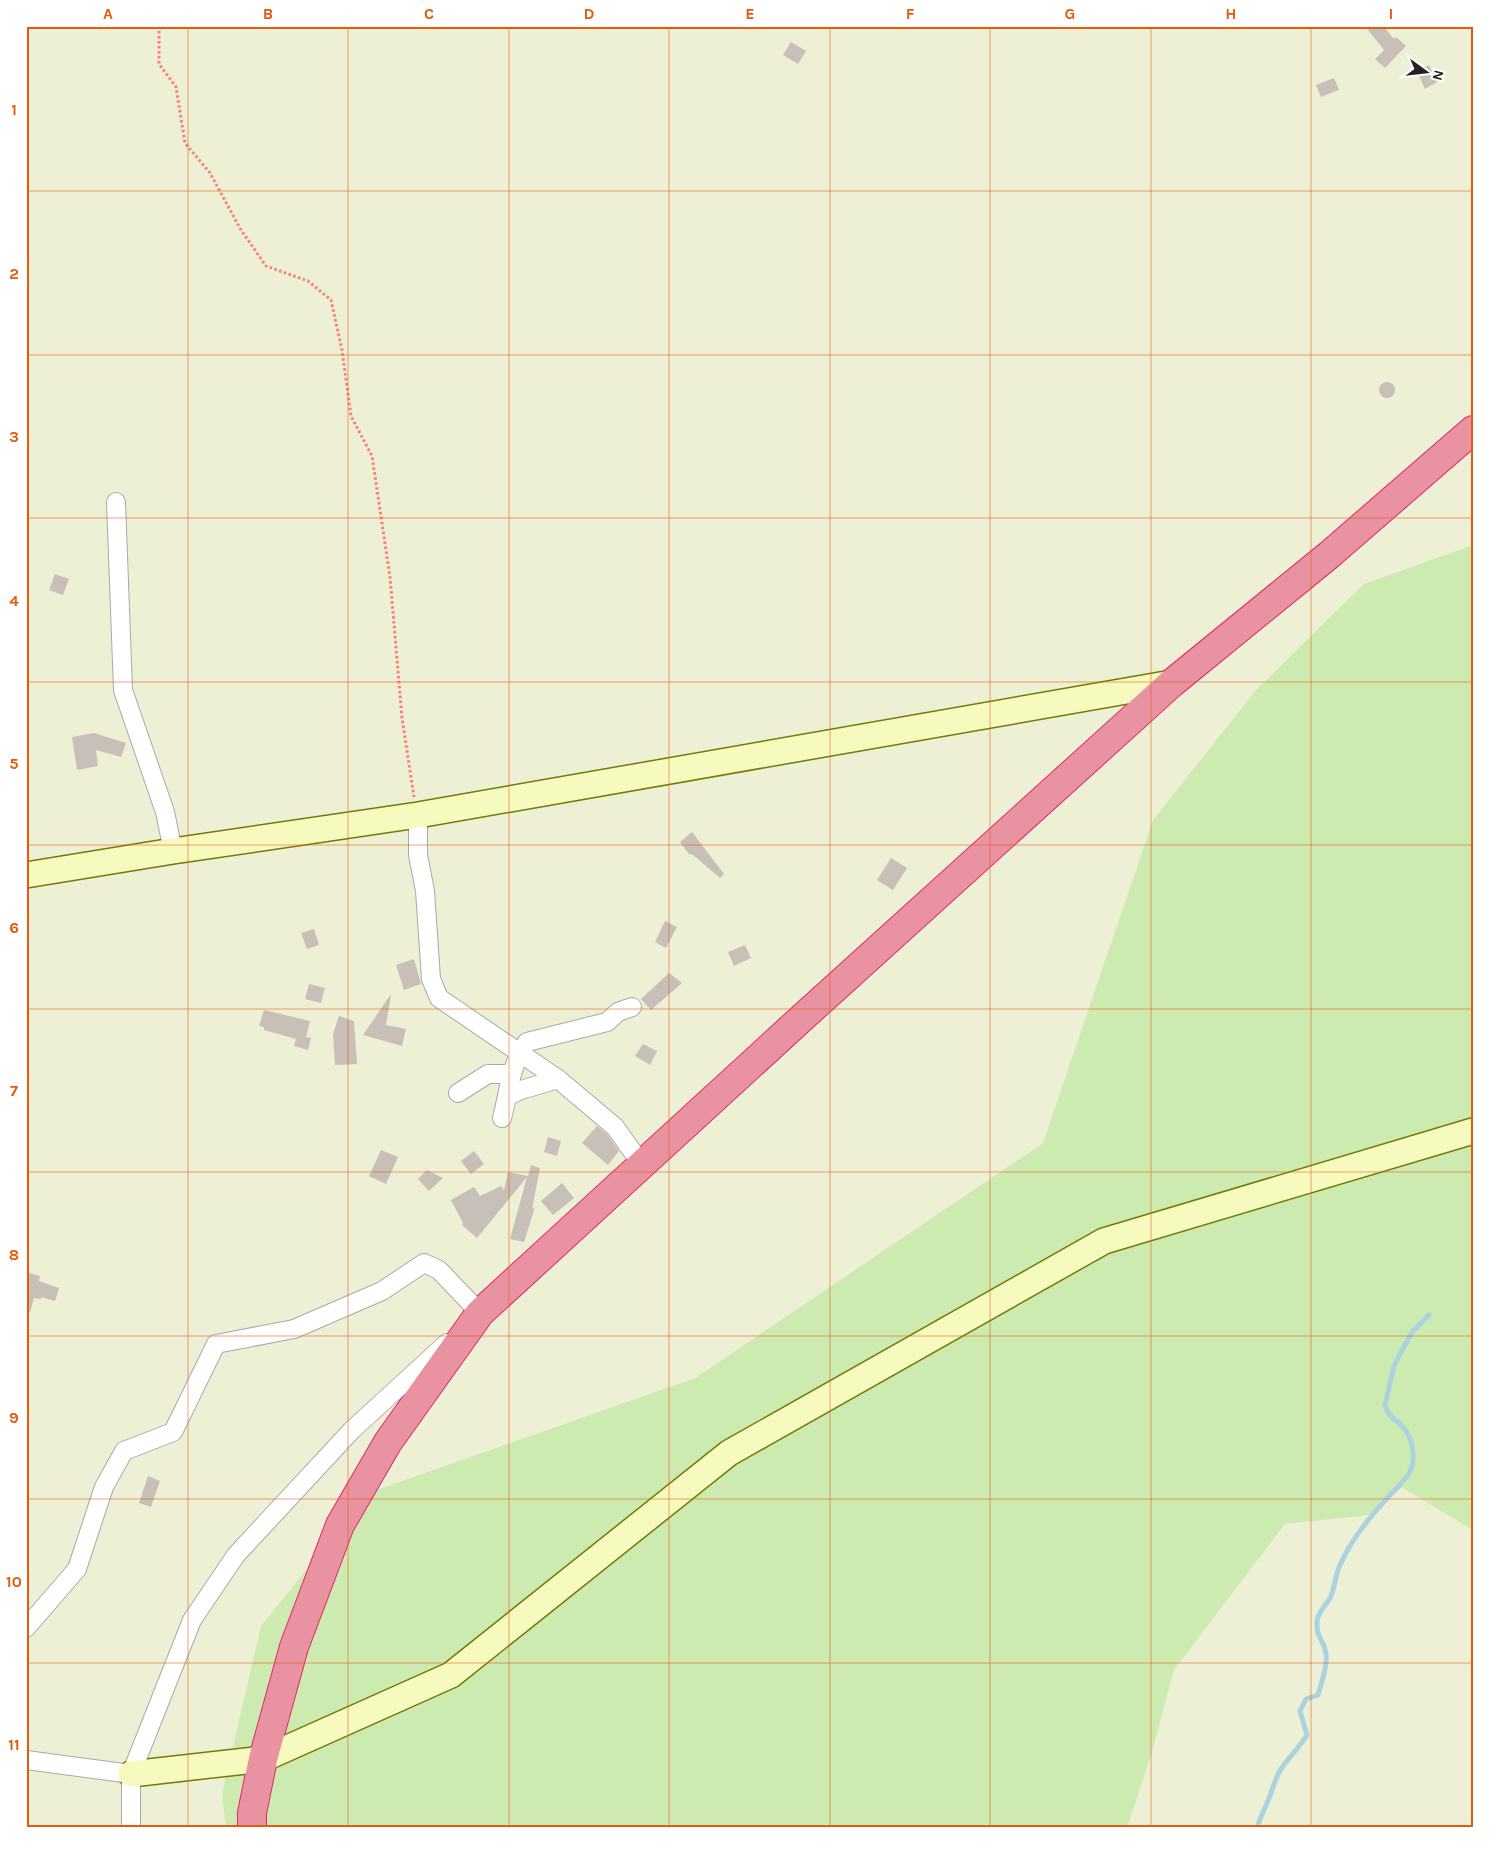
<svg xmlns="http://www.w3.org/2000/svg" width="1499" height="1854" font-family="Karla,sans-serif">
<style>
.farmland{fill:#eef0d5}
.grass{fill:#cdebb0}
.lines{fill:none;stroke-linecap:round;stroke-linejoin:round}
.stream{stroke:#aad3df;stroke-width:5}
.building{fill:#c7bfb8}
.street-casing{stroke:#a9a9a9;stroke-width:20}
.secondary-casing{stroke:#707d05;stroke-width:28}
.highway-casing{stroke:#dc2a67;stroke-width:30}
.path{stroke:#fa8072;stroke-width:3;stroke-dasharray:2.5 2.5;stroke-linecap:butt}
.street{stroke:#fff;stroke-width:18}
.secondary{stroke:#f7fabf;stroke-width:25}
.highway{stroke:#e892a2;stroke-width:28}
.grid{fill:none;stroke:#e8590c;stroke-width:1;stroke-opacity:0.55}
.neatline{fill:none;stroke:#e8590c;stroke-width:2}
.grid-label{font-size:16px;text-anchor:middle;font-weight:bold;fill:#e8590c}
</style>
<rect width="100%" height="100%" fill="#f2efe9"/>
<g class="farmland">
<path d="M26,26H1473V545L1364,585L1256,690L1153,820L1043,1143L695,1378L368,1493L261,1626L222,1794L226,1828H26Z"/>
<path d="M1399,1486L1473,1530V1828H1127L1150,1759L1174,1670L1285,1524L1370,1515Z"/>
</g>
<path class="grass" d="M1473,545V1530L1399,1486L1371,1515L1285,1524L1174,1670L1150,1759L1127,1828H226L222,1794L261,1626L368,1493L695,1378L1043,1143L1153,820L1256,690L1364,584Z"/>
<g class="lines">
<path class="stream" d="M1257,1828C1260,1817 1265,1809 1269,1798C1273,1789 1275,1778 1281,1769C1289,1757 1299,1748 1307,1735L1300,1711L1306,1699L1318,1695C1321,1683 1328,1666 1326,1654C1324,1639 1316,1639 1317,1621C1318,1612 1326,1605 1330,1598C1335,1589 1335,1575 1340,1565C1353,1535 1376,1509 1399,1486C1402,1481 1406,1478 1409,1474C1417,1458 1413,1435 1399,1423C1393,1418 1387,1414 1385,1405L1394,1366L1399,1356L1412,1332L1429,1315"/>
</g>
<g class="building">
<path d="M1365,26H1383L1394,39L1396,37L1406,46L1385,68L1375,59L1384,50Z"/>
<path d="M791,42L806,51L798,64L783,55Z"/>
<path d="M1429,65L1437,82L1425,89L1417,71Z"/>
<path d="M1334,78L1339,90L1321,97L1316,85Z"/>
<circle cx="1387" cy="390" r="8"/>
<path d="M55,574L69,579L63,595L49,590Z"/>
<path d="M94,733L126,743L121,757L96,750L98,766L77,770L72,737Z"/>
<path d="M692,832L724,874L720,878L692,854L690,855L680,842Z"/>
<path d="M891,858L907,868L893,890L877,880Z"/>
<path d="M665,921L677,927L666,948L655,942Z"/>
<path d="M314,929L319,945L307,949L301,933Z"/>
<path d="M745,945L751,958L734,966L728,952Z"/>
<path d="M414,959L421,984L404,990L396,965Z"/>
<path d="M669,973L682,983L651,1010L641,999Z"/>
<path d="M309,984L325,988L321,1003L305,999Z"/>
<path d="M391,994L386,1025L406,1029L402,1046L363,1035Z"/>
<path d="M264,1010L310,1021L306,1037L311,1038L308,1050L294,1046L296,1039L264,1030V1027L259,1026Z"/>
<path d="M339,1016L354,1021L357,1064L335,1065L333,1034Z"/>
<path d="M643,1044L657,1051L650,1065L635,1056Z"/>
<path d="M597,1126L607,1134L619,1151L608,1165L582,1143Z"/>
<path d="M548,1137L561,1141L557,1156L544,1152Z"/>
<path d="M381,1150L398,1157L386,1184L369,1176Z"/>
<path d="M474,1151L484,1164L471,1174L461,1161Z"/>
<path d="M531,1165L540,1168L532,1209L535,1207L524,1242L510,1239L527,1177L477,1238L462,1225L463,1223L451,1200L474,1187L480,1196L501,1186L504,1190L508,1172L528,1176Z"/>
<path d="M427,1170L443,1178L429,1191L418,1179Z"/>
<path d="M562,1183L574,1198L553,1215L541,1201Z"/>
<path d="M26,1272L40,1276L39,1281L59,1288L55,1301L41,1297V1299L34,1298L30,1312L26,1311Z"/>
<path d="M148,1476L160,1481L151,1507L139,1503Z"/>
</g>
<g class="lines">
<defs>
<g id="street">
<path d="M116,502L123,690L165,812L173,851"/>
<path d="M418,815V855L425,891L431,979L439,998L558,1079L615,1127L642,1165"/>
<path d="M458,1093L488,1074H511"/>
<path d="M508,1096L521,1090L558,1079"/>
<path d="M502,1118C509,1092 510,1065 527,1042L607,1022L618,1012L632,1007"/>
<path d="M26,1628L77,1569L104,1487L124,1451L173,1432L216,1344L294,1329L382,1291L424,1263L439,1270L480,1313L474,1319"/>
<path d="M26,1760L131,1774"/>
<path d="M131,1828V1774L192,1620L236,1555L352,1430L447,1343"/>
</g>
<g id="secondary">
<path d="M26,875L173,851L418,815L1172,683"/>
<path d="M131,1774L263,1759L451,1675L729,1453L1104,1241L1473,1131"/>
</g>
<path id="highway" d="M252,1828V1813L263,1759L294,1647L340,1525L388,1442L480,1313L803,1017L1172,683L1329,555L1473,430"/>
</defs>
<use href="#street" class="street-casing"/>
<use href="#secondary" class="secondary-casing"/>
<use href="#highway" class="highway-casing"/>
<path class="path" d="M159,26V64L176,87L185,143L210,173L241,230L266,266L308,281L331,300L342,350L351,416L372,456L390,577L402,718L414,797"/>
<use href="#street" class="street"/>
<use href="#secondary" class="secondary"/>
<use href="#highway" class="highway"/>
</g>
<path class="grid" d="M188,26V1828M348,26V1828M509,26V1828M669,26V1828M830,26V1828M990,26V1828M1151,26V1828M1311,26V1828M26,191H1473M26,355H1473M26,518H1473M26,682H1473M26,845H1473M26,1009H1473M26,1172H1473M26,1336H1473M26,1499H1473M26,1663H1473"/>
<rect width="1499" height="1854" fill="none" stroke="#ffffff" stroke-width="55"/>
<g transform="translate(1426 72) rotate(105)" stroke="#ffffff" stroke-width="4" paint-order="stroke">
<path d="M0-4L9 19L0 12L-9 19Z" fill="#222222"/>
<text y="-8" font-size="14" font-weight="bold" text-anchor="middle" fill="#222222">N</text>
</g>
<rect x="28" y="28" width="1444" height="1798" class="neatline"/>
<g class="grid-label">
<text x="108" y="19">A</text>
<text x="268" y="19">B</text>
<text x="429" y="19">C</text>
<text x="589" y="19">D</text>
<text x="750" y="19">E</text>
<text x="910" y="19">F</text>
<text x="1070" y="19">G</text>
<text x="1231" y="19">H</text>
<text x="1391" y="19">I</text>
<text x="14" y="115">1</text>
<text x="14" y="279">2</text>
<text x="14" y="442">3</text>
<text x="14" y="606">4</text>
<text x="14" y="769">5</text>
<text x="14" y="933">6</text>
<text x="14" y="1096">7</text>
<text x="14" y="1260">8</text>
<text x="14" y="1423">9</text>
<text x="14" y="1587">10</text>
<text x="14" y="1750">11</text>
</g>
</svg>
